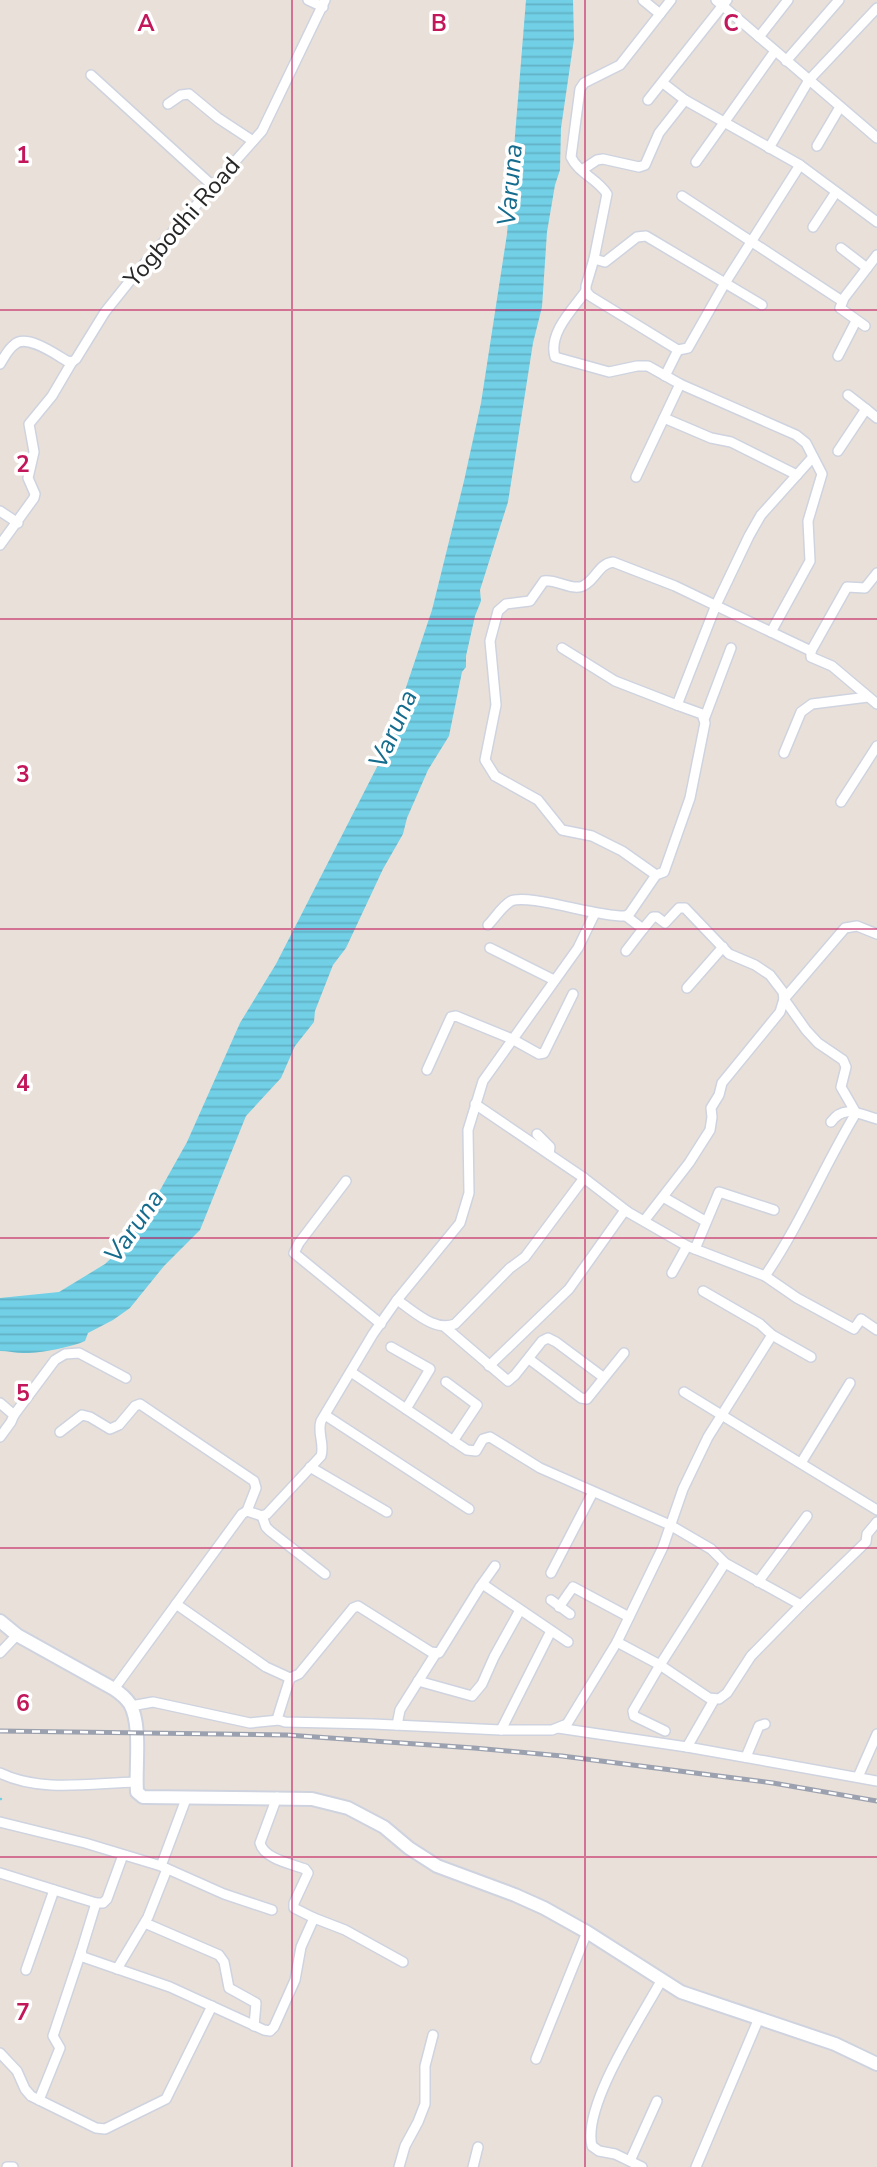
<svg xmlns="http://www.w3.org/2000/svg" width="877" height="2167" font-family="'Nunito Sans',sans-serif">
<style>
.water{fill:url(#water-rules)}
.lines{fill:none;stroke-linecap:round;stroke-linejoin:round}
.stream{stroke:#71cfe6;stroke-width:2.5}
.minor-casing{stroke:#ced3df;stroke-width:12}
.tertiary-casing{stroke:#ced3df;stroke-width:16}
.minor{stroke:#fff;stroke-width:9}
.tertiary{stroke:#fff;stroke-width:12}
.rail-casing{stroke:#9ca1b0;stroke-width:5}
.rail{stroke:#fff;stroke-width:2.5;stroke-dasharray:8;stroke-linecap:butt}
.grid{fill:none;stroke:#c2185b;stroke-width:2;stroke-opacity:0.55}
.labels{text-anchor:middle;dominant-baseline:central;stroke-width:7;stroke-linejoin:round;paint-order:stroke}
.street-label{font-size:24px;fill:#272727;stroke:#fff}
.water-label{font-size:26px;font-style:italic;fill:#156c8d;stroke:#fff}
.grid-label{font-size:23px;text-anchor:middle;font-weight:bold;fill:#c2185b;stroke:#fff;stroke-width:7;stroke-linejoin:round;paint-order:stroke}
</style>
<defs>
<pattern id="water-rules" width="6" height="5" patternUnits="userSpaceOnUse" patternTransform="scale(1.75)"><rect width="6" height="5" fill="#71cfe6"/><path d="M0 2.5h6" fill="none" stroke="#62b2c5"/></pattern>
</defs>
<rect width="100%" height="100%" fill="#e9e1d9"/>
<path class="water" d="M526,0H573L574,39L561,128L560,170L555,185L547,232L542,307L533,343L508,502L480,590L481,601L475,616L466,656V667L462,672L449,736L428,770L407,818L403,834L383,869L346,948L333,965L315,1011L314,1022L295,1046L281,1078L246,1116L200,1230L164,1266L130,1308L113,1320L88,1333L85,1341C72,1347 37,1354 23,1353C15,1353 8,1351 0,1351V1298L59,1292L105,1264L126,1244L145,1217L187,1142L240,1023L276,964L379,763L394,723L432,610L464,481L481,403L507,234Z"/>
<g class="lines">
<path class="stream" d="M0,1799H1"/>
<defs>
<g id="minor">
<path d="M308,0L323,7"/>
<path d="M643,0L660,14"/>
<path d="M671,0L620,65L584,83L580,89L571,157C578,173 598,179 607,194L594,259L586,286V291L590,296L678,350L688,348L725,283L800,165"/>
<path d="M716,0L877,138"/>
<path d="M759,37L788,0"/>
<path d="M786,61L839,0"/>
<path d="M91,75L214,187"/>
<path d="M663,83L685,100L800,165L877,222"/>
<path d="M648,100L727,0"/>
<path d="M168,104L181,95L189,94L218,118L253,141"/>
<path d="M817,146L840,107"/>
<path d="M769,148L809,80L877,8"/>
<path d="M696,162L775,51"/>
<path d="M582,170L597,160L603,159L639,167L645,165L659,133L685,100"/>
<path d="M682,196L842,301"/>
<path d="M813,227L836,192"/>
<path d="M841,248L867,268"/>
<path d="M594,259L605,262L637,237L646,236L762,305"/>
<path d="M586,291C573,309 548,333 555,357L609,372L637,366H648L680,384L796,435L806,443L822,474L808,521L810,561L771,632L675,586L613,562C598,564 596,580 583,586C572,591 556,579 544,581L530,601L506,604L498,611L490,641L496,705L485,760L495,776L538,800L562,830L592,836L622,851L656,875L664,872L690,798L705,723L702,714L677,705"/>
<path d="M865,326L840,308L844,298L877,255"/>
<path d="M838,356L856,321"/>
<path d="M0,364C4,358 8,349 14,345C26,333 55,354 67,361L72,362L76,359L105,312L137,272L262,131L325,0"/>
<path d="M665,376L678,350"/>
<path d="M866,409L877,418"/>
<path d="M664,418L711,438L731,442L797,475"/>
<path d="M838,451L866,409L848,395"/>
<path d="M636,477L680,384"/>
<path d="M0,511L18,523"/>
<path d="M0,545L34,498L35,494L28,478L34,452L29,424L52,396L72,362"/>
<path d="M771,632L811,651L847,587L865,588L877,573"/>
<path d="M562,648L615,681L677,705L716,605L749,536L761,515L813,457"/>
<path d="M811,651V657L832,666L877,704"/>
<path d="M705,717L731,648"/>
<path d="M784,753L801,712L812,704L868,697"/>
<path d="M841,802L877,746"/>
<path d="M626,916L643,929L626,951"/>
<path d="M488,925C495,918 502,906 511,901C528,893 600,918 626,916L630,913L656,875"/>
<path d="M643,929L653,917H657L665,923L679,908H685L729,954L755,965L770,975L783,992L784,999L780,1012L722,1083L719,1095L711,1108L712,1117L710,1130L689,1163L644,1221"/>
<path d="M490,948L554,980"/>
<path d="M687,988L723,947"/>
<path d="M427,1070L451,1017L456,1016L512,1039L539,1054L544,1053L573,994"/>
<path d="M475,1104L584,1178L628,1212"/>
<path d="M831,1122C844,1104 859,1114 877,1119"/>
<path d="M537,1134L550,1147L549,1154"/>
<path d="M346,1181L299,1243L294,1253L381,1324"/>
<path d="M663,1197L705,1221"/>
<path d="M695,1249L719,1192L774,1210"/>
<path d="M672,1273L687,1246"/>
<path d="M765,1276C800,1225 824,1166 856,1113L841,1087L846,1067L843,1060L818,1043L806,1030L784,999L845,928L857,926L877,934"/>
<path d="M397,1300C414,1311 434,1332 455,1324L510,1268L525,1257L584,1178"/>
<path d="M445,1327L508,1381L515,1375L542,1341L548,1338L556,1342L603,1377"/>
<path d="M772,1335L811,1357"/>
<path d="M391,1347L430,1369L406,1409"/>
<path d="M529,1359L581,1398L587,1399L624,1353"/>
<path d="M489,1366L569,1289L623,1213L626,1211L687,1246L765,1276L797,1298L854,1329L861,1319L877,1330"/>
<path d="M351,1372L467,1450L476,1451L483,1439L490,1437L540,1468L670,1525L711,1549L725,1563L801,1605L866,1542L867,1534L877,1522"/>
<path d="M446,1382L477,1405L453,1441"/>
<path d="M684,1392L877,1510"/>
<path d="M0,1403L14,1415L11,1422L0,1437"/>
<path d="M14,1415L55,1360L65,1354L79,1353L126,1378"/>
<path d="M325,1415L469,1509"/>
<path d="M60,1432L82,1415L90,1417L110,1429L119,1425L135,1406L140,1404L254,1481L256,1488L247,1511"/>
<path d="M801,1463L850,1383"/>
<path d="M310,1467L387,1512"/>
<path d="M262,1516L266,1527L270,1531L325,1574"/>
<path d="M551,1573L593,1492"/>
<path d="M758,1582L807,1516"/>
<path d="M480,1587L495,1566"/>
<path d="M551,1600L570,1614"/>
<path d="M176,1604L266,1667L290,1678L299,1674L353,1608L358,1606L431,1652L439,1653L480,1587L484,1585L568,1642"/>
<path d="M559,1607L573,1587L629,1617"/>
<path d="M617,1642L660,1665L725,1563"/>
<path d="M0,1653L17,1635"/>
<path d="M290,1678L278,1716L279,1720L285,1722L373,1724L501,1730H552L567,1724L617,1642L663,1547L683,1489L708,1437L772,1335L760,1324L703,1291"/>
<path d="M418,1681L472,1696L482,1684L494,1657L520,1610"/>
<path d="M114,1689L242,1514L247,1511L262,1516L267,1514L321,1456C325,1444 317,1433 321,1421L373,1334L397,1300L460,1223L469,1193L468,1130L483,1081L578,948L595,913"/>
<path d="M131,1706L153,1702L250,1723L279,1720"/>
<path d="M397,1725L400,1710L436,1653"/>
<path d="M558,1728L687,1747L877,1781"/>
<path d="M501,1730L551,1631"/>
<path d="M665,1731L634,1716L633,1711L660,1665L709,1698L719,1699L727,1693L751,1656L801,1605"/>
<path d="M687,1747L714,1700"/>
<path d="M746,1757L759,1726L765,1724"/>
<path d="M0,1773C41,1793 92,1783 136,1782"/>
<path d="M858,1777L877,1734"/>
<path d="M0,1822L85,1843L161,1866L224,1894L272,1910"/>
<path d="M161,1866L186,1799"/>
<path d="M0,1873L96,1903H103L107,1899L123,1855"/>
<path d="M96,1903L81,1952L83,1957L170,1987L264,2030L270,2031L274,2027L295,1980L301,1947L314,1918L294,1908V1903L308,1873L305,1869C292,1864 264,1859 260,1843L277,1797"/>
<path d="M314,1918L345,1930L403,1962"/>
<path d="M145,1923L219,1955L224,1962L229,1988L256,2003L254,2026"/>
<path d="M117,1969L148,1917L167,1869"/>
<path d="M26,1970L54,1890"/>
<path d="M0,2053L17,2071L25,2089L31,2096L96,2128L105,2129L166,2099L212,2006"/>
<path d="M536,2059L587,1932"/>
<path d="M39,2100L60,2048L53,2036L81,1952"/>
<path d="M630,2161L657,2101"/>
<path d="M7,2167H13"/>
<path d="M399,2167L405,2146L418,2122L425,2104V2066L433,2035"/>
<path d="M473,2167L478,2147"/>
<path d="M642,2167L615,2154L599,2151L592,2146C582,2106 641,2018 661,1981"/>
<path d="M696,2167L759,2018"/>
</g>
<path id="tertiary" d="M0,1621L17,1635L114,1689C120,1693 126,1698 130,1704C142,1726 135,1767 137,1792L143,1797L312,1799L348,1808L384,1827L409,1848L437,1866L515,1895L544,1908L587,1932L681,1992L835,2044L877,2064"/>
</defs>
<use href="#minor" class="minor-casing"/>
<use href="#tertiary" class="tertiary-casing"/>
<use href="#minor" class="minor"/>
<use href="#tertiary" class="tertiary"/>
<defs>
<path id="rail" d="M0,1731L287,1735L474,1748L562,1756L773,1783L877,1801"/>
</defs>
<use href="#rail" class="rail-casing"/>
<use href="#rail" class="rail"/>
</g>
<path class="grid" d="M292,0V2167M585,0V2167M0,310H877M0,619H877M0,929H877M0,1238H877M0,1548H877M0,1857H877"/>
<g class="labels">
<g class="street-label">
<text transform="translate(182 222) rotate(-49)">Yogbodhi Road</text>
</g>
<g class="water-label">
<text transform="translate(510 185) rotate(-85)">Varuna</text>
<text transform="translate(393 729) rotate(-66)">Varuna</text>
<text transform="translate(134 1226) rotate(-55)">Varuna</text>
</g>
</g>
<g class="grid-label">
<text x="146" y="31">A</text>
<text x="439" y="31">B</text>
<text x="731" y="31">C</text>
<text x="23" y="163">1</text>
<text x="23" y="472">2</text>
<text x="23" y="782">3</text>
<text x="23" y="1091">4</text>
<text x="23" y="1401">5</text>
<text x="23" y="1711">6</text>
<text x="23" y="2020">7</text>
</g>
</svg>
